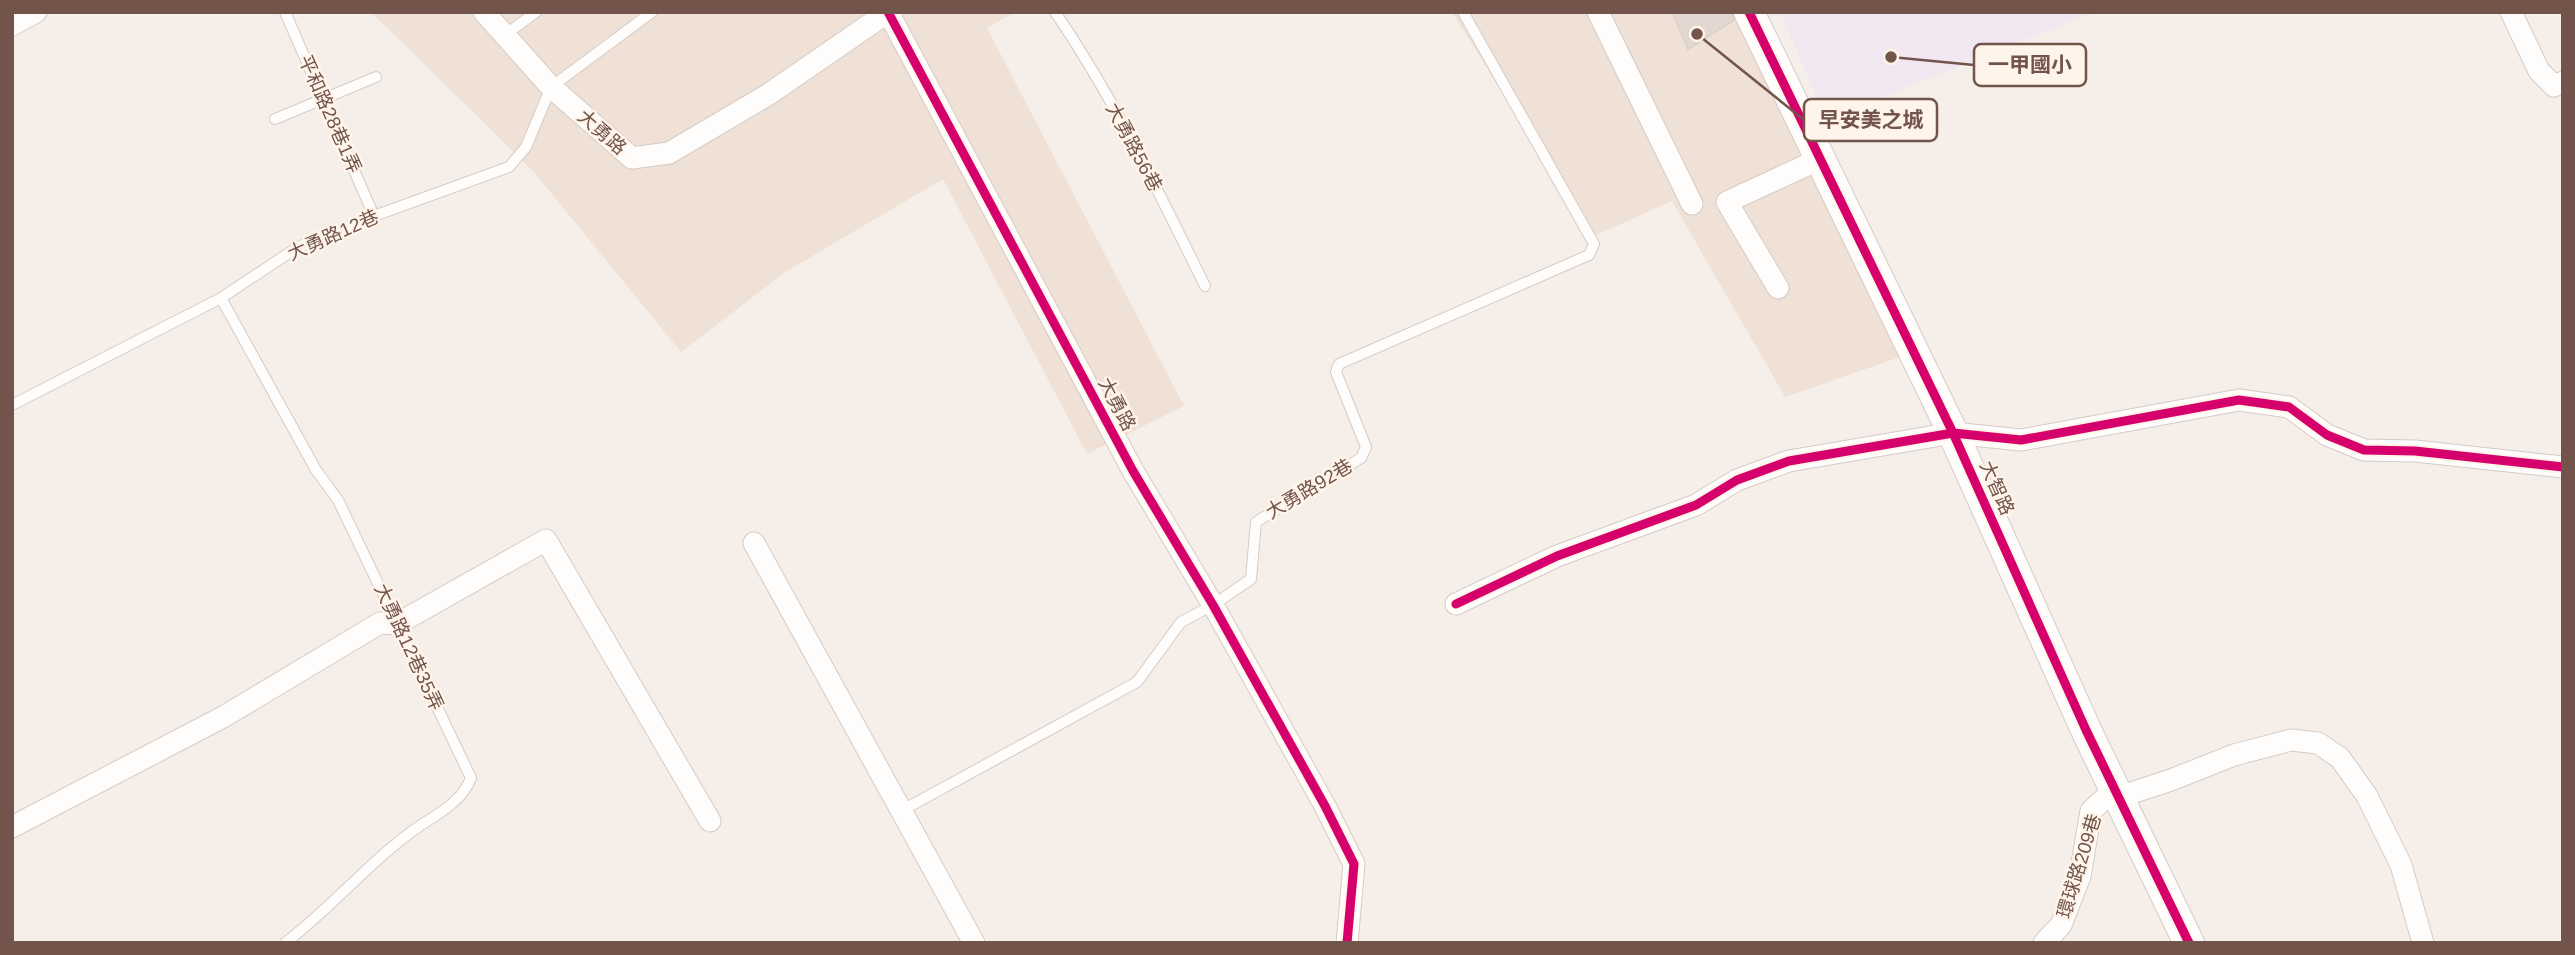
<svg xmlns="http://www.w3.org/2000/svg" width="2575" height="955" font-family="Arial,'Noto Sans TC',sans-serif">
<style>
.residential{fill:#efe1d6}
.education{fill:#f0e7f1}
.building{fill:#e2d7d1;stroke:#ded2cb;stroke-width:2}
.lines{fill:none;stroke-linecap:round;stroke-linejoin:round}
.lane-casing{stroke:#d4cbc6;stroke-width:12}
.street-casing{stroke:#d4cbc6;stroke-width:23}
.secondary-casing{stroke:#d4cac6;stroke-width:32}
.lane{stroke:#fefdfc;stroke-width:10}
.street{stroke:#fefdfc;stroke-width:21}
.secondary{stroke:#fefdfc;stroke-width:30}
.cycleway-casing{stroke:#fef4e9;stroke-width:13}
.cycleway{stroke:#d6006c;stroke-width:9}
.labels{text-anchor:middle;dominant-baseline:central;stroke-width:5;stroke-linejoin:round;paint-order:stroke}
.street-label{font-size:19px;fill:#72544b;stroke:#fef4e9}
.leader{fill:none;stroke:#72544b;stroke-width:2.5}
.callout-dot{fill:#72544b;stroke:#fef4e9;stroke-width:2.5}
.callout{fill:#fef4e9;stroke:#72544b;stroke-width:2.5}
.callout-label{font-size:21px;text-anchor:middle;font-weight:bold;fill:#72544b}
</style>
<rect width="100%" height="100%" fill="#f6efe9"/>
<g class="residential">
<path d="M371,12H1015L987,28L1184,406L1087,454L943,179L787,271L681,352L533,171Z"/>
<path d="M1452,12H1733L1903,356L1785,397L1672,201L1592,237Z"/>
</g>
<path class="education" d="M1780,12H2095L1872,101L1877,129L1835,140Z"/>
<path class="building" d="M1672,12H1732L1734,20L1688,49Z"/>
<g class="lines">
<defs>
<g id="lane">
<path d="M285,12L374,216"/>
<path d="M1055,12C1114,98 1159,193 1205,286"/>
<path d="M505,35L536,12"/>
<path d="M275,119L376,77"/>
<path d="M221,298L316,470L338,500L471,778C462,801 441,812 421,825C371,859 333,907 285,943"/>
<path d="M12,405L221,298L298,247L374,216L509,167L526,147L551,87L652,12"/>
<path d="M901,811L1137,682L1181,622L1213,605L1251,579L1256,522L1361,458L1366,447L1336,372L1339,364L1589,255L1594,244L1463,12"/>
</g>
<g id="street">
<path d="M484,12L551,87L632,158L669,153L769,94L888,12"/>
<path d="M888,12L1133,471L1213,605L1325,806L1354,864L1347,943"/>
<path d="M1598,12L1692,204"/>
<path d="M2511,12L2539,71L2554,86L2563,82"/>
<path d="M12,25L36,12"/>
<path d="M1778,288L1727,202L1820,159"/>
<path d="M754,543L974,943"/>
<path d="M1456,604L1557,556L1696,505L1737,480L1789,461L1953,433L2021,440L2239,400L2289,407L2327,435L2364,450L2415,451L2563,467"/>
<path d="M2119,797L2171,780L2234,755L2291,740L2318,743L2340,758L2367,796L2401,865L2423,943"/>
<path d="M12,827L223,717L380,623L397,624L546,540L710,821"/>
<path d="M2044,943L2061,925L2080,876L2091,811L2115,789"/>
</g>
<path id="secondary" d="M1749,12L1953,433L2086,730L2189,943"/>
</defs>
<use href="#lane" class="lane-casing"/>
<use href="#street" class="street-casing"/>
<use href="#secondary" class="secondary-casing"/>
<use href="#lane" class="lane"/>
<use href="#street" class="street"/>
<use href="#secondary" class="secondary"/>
<defs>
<g id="cycleway">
<path d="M888,12L1133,471L1213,605L1325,806L1354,864L1347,943"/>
<path d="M1749,12L1953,433L2086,730L2189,943"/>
<path d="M1456,604L1557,556L1696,505L1737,480L1789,461L1953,433L2021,440L2239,400L2289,407L2327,435L2364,450L2415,451L2563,467"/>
</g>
</defs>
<use href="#cycleway" class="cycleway-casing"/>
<use href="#cycleway" class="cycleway"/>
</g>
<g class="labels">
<g class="street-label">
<text transform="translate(330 114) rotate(66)">平和路28巷1弄</text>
<text transform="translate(602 132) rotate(41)">大勇路</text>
<text transform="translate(1134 147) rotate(62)">大勇路56巷</text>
<text transform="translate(333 235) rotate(-24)">大勇路12巷</text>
<text transform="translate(1117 404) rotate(62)">大勇路</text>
<text transform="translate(1997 488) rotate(66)">大智路</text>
<text transform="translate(1309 489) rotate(-31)">大勇路92巷</text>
<text transform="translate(409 647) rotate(65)">大勇路12巷35弄</text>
<text transform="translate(2079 866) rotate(-73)">環球路209巷</text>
</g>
</g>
<path class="leader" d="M1891 57L1974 65M1697 34L1804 120"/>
<g class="callout-dot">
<circle cx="1891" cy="57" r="7"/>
<circle cx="1697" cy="34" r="7"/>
</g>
<g class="callout">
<rect x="1974" y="44" width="112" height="42" rx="7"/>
<rect x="1804" y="99" width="133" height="42" rx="7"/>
</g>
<g class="callout-label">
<text x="2030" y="72">一甲國小</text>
<text x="1871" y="127">早安美之城</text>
</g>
<rect width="2575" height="955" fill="none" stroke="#72544b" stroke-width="28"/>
</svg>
